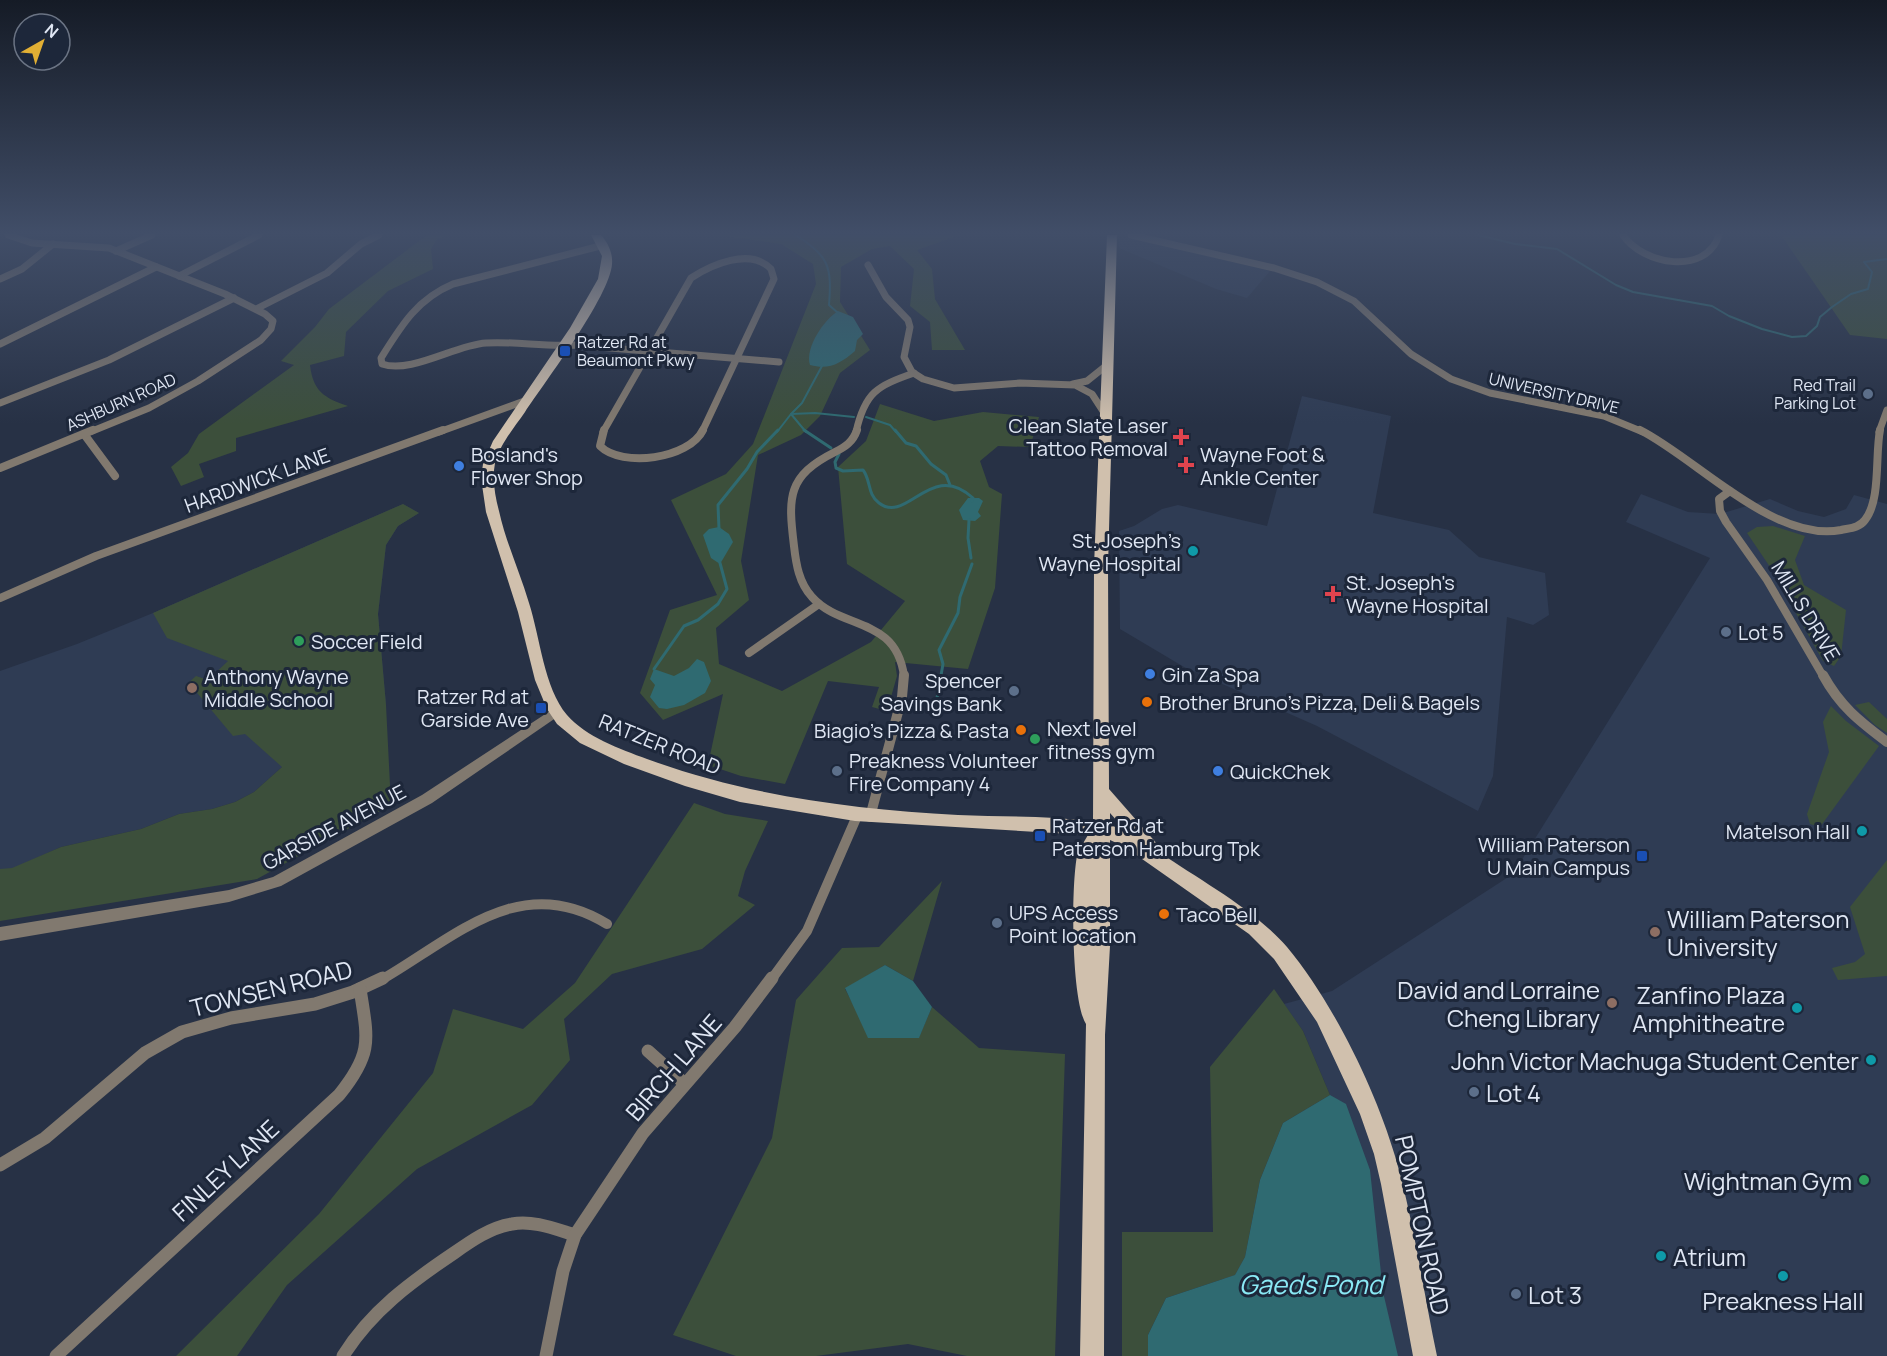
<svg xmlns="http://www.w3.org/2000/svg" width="1887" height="1356" font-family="Manrope,sans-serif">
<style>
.built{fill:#2f3c54}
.green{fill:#3c4f3b}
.water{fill:#2f6a71}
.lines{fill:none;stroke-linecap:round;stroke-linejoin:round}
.stream-far1{stroke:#2f6a71;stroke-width:2}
.stream{stroke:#2f6a71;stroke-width:3}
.minor-far3{stroke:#81796f;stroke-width:7}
.minor-far2{stroke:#81796f;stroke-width:8}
.minor-far1{stroke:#81796f;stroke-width:10}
.minor{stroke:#81796f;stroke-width:13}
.tertiary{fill:#81796f;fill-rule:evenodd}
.primary{fill:#d0c0ad;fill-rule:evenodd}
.transit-dot{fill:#1a4fb4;stroke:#1d273a;stroke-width:2}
.service-dot{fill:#5c6f8a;stroke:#1d273a;stroke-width:2}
.health-dot{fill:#e0444e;stroke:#1d273a;stroke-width:2}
.shop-dot{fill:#3f7fe0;stroke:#1d273a;stroke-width:2}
.culture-dot{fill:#0f9aa8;stroke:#1d273a;stroke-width:2}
.leisure-dot{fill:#2e9e5b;stroke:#1d273a;stroke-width:2}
.education-dot{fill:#8d6e63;stroke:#1d273a;stroke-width:2}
.food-dot{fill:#e8710a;stroke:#1d273a;stroke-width:2}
.labels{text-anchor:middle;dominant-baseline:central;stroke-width:6;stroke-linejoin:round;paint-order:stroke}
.far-poi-label{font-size:16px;fill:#e0e7f4;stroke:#1d273a;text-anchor:start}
.far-street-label{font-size:16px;fill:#e0e7f4;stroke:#1d273a}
.poi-label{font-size:20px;fill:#e0e7f4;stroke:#1d273a;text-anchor:start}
.street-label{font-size:20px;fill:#e0e7f4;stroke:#1d273a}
.near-poi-label{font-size:24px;fill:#e0e7f4;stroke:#1d273a;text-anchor:start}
.near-street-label{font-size:24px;fill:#e0e7f4;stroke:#1d273a}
.near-water-label{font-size:26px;font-style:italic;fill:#8ae9f5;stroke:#1d273a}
</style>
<rect width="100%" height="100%" fill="#273145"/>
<g class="built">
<path d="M1129,237L1270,271L1247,298L1216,289L1119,248V240Z"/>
<path d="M1302,396L1391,416L1373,513L1449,530L1479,557L1545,573L1549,615L1533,625L1507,617L1493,776L1478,811L1317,726L1184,667L1120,629L1119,531L1134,526L1162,509L1178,505L1267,526Z"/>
<path d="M1641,494L1688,512L1720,514L1770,499L1798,511L1824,517L1846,509L1854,495L1887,504V1356H1148L1245,1257L1260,1180L1283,1123L1330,1095L1303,1031L1284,1004L1332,991L1513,874L1710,558L1626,522Z"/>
<path d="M403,504L419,513L398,526L386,545L378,614L386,705L282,767L254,792L235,802L212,809L179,814L141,829L61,847L12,869H0V671L77,644L153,613Z"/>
</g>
<g class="green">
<path d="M427,235H448L437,239L431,249L433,269L388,291L346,332L344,356L310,365C313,391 324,398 348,406L236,438V451L199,464L204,477L181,486L171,467L188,453L199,434L294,365L281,361L315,327L329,309Z"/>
<path d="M718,235H959L917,250L932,269L935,299L965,350H932L930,322L910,306L914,269L890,246L872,249L841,267L840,302L870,350L840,373L820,416L801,435L758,455L741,561L749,600L716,628L719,664L782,691L871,642L905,601L847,564L838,467L866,441L880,404L934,421L983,412L1039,417L1030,447L998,446L980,461L989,487L1002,494L995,588L968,669L895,662L897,676L887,711L872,707L879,687L828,681L785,784L741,776L708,765L723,694L663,720L640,693L670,610L717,595L671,500L726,474L753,444L816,284L813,264L781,244Z"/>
<path d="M1781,235H1887V339L1850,335Z"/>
<path d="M403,504L419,513L398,526L386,545L378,614L386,705L391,805L257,879L0,921V869L12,868L61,847L141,829L179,814L212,809L235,802L254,792L282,767L245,734L233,736L193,688L186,685L196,676L208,680L228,661L167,638L153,613Z"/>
<path d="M1773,526L1805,536L1795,560L1804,585L1846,610L1841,656L1834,666L1823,661L1770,567L1747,533L1757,527Z"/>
<path d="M1869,702L1887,719V733L1875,725L1855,705Z"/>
<path d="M1831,706L1846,721L1879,746L1820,827L1810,824L1807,814L1829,752L1823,722Z"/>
<path d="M694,803L725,814L768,821L745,871L738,896L755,905L702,949L612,974L564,1019L570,1060L532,1105L417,1169L287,1285L237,1356H176L319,1214L433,1073L453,1009L523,1029L575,983Z"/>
<path d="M1887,860V976L1838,980L1832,968L1855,962L1865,954L1850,907Z"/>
<path d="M942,881L913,981L885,965L845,989L853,1004L919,1037L932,1007L979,1048L1065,1054L1055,1356H967L908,1344L816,1356H736L673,1335L772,1138L796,1000L842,948L879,947Z"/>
<path d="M1274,989L1303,1031L1330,1095L1283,1123L1260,1180L1245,1257L1235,1275L1166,1298L1148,1335V1356H1122V1232H1213L1210,1067Z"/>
</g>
<g class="water">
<path d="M838,311L853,317L863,334L857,340L855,351C840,364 829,370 810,365C805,347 824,320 838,311Z"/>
<path d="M968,498H979L983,501L978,512L981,516L975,521L963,520L959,510Z"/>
<path d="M719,527L729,534L733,542L720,564L711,558L703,535L709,529Z"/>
<path d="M697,659L704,662L711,681L705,693L684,705L667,709L659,708L650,697L655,685L650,679L654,669L674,676L689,668Z"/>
<path d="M885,965L913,981L932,1007L919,1038H868L845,988Z"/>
<path d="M1330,1095L1346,1104L1370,1170L1383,1292L1398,1356H1148V1335L1166,1298L1235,1275L1245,1257L1260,1180L1283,1123Z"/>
</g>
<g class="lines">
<g class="stream-far1">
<path d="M795,235C829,255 832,267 829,305L838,313"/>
<path d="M1478,235L1515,244L1557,249L1616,285L1633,292L1712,306L1729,316L1762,329L1792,337L1806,336L1817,326L1820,317L1832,307L1851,294L1868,289L1872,272L1864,262L1887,259"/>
<path d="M866,417L890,425L896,432"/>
<path d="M777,432L791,414L815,413L854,417"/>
<path d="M806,432L791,414L802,403L822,366"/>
</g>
<g class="stream">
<path d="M804,430L831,448"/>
<path d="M895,430L906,443L916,446L931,464L946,475L950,485"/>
<path d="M839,454L835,462L836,468L843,471L863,470C871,480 867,494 879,503C907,525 931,459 973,498L972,501"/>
<path d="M969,520L968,538L971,558"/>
<path d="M719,529L718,505L747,469L757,452L778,430"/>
<path d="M654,669L684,626L698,620L718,604L727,589L720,563"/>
<path d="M937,698L943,664L939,650L958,613L960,597L972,564"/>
</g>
<g class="minor-far3">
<path d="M8,235L32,243L109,248L225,294L265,314L273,321L271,329L261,340L198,381L149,408L90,432"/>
<path d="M1131,235L1274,268L1317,282L1354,301L1411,354L1451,379L1490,393L1604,416L1643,432"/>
<path d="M1623,235C1643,265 1706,276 1719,235"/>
<path d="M604,245L453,284C417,299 401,326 381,358L382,364C411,374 455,345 486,343C515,341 544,347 574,345L779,362"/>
<path d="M116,251L152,235"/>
<path d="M868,265L886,297L908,320L910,327L904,357L912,372L923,379L954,388L1020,383L1075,385L1092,394L1105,414"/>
<path d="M179,276L259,235"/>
<path d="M0,279L22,269L53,244"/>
<path d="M258,308L327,273L361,244L379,235"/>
<path d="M0,344L156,267"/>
<path d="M1073,384L1087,381L1107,365"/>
<path d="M0,403L109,360L234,298"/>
<path d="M439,432L527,400"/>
<path d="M603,432L691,278C711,265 750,247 771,269L774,279L702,432"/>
<path d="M856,432C865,392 877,386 914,373"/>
<path d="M1879,432L1887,410"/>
</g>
<g class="minor-far2">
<path d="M604,430L600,446C622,468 689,459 703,430"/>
<path d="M857,430C853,442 845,447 835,452C787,476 788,497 794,546C796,564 799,583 812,597C841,630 896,616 904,676"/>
<path d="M1640,430C1696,458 1774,543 1841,530C1850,528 1859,528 1865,520C1881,500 1875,455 1880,430"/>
<path d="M84,434L115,476"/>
<path d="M0,468L93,430"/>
<path d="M1730,491L1719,499L1720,511L1726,522L1767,580L1823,676"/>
<path d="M0,598L96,556L443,430"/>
<path d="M749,653L819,604"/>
</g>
<g class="minor-far1">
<path d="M1823,675C1840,706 1859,721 1887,742"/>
<path d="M870,817L902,697L904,675"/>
<path d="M381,980C454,938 520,870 607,924"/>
<path d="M771,980L807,931L857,816"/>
</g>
<g class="minor">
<path d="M648,1051L685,1084"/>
<path d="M0,1165L45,1138L145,1053L182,1032L231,1018L315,1004L353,992L383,978"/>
<path d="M56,1356L339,1095C373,1053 368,1040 360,989"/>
<path d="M343,1356C371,1311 411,1282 454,1253C471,1241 491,1227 512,1224C533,1220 555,1229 575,1235"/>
<path d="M546,1356L563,1271L575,1235L643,1133L735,1027L772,978"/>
</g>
<path class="tertiary" d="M556,707L560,709L562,712L560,715L432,803L281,886L229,902L0,941V927L229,890L273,877L422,795Z"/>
<path class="primary" d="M591,235H601C608,243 613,253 612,264C610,296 545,382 525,412C514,428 500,444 495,463C492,479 495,496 499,511C506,543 520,572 529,603C540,637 544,688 567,715C586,737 620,749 647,759C748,796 852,809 958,815C1002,817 1050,815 1093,822L1094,567L1107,235H1117L1108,567L1109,789L1158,845L1159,852C1201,881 1254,909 1287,947C1332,1001 1375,1088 1395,1156C1414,1221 1423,1290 1437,1356H1413L1381,1184L1374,1154L1360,1114L1317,1022L1274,959L1249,934L1125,847L1110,840V946L1105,1035L1104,1356H1080L1086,1024C1071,1000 1071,887 1077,856C1079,849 1084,842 1088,835L855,821L740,802L685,786L624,764L580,743L557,724L547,709L535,680L518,612L486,512L481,478L483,464L493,441L570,328L598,279L602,256ZM1110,813L1126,831L1110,825Z"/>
</g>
<linearGradient id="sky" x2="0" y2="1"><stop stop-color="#151b26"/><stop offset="0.55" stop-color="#414e68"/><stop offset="1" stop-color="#414e68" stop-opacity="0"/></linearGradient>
<rect width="1887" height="424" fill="url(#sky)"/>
<g class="transit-dot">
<rect x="559" y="345" width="12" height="12" rx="3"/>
<rect x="535" y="702" width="12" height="12" rx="3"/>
<rect x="1034" y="830" width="12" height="12" rx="3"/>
<rect x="1636" y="850" width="12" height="12" rx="3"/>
</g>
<g class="service-dot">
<circle cx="1868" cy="394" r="6"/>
<circle cx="1726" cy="632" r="6"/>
<circle cx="1014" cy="691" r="6"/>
<circle cx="837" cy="771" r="6"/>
<circle cx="997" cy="923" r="6"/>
<circle cx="1474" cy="1092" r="6"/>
<circle cx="1516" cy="1294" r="6"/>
</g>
<g class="health-dot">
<path d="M1178 428h6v6h6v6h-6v6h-6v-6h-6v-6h6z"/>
<path d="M1183 456h6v6h6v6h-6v6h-6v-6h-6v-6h6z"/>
<path d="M1330 585h6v6h6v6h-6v6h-6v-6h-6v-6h6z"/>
</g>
<g class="shop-dot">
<circle cx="459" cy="466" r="6"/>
<circle cx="1150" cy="674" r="6"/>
<circle cx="1218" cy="771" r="6"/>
</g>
<g class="culture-dot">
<circle cx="1193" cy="551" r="6"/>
<circle cx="1862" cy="831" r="6"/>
<circle cx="1797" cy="1008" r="6"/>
<circle cx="1871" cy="1060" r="6"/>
<circle cx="1661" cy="1256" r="6"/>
<circle cx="1783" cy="1276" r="6"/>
</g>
<g class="leisure-dot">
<circle cx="299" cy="641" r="6"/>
<circle cx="1035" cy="739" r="6"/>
<circle cx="1864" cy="1180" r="6"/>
</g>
<g class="education-dot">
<circle cx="192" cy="688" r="6"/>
<circle cx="1655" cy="932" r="6"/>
<circle cx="1612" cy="1003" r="6"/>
</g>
<g class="food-dot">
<circle cx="1147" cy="702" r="6"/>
<circle cx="1021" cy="730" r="6"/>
<circle cx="1164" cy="914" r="6"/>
</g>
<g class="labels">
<g class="far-poi-label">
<text x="577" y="342">Ratzer Rd at<tspan x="577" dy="18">Beaumont Pkwy</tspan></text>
<text x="1856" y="385" text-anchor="end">Red Trail<tspan x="1856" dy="18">Parking Lot</tspan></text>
</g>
<g class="far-street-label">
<text transform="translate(1554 393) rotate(13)">UNIVERSITY DRIVE</text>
<text transform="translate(121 402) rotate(-24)">ASHBURN ROAD</text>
</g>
<g class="poi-label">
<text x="1168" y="425" text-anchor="end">Clean Slate Laser<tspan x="1168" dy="23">Tattoo Removal</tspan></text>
<text x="471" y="454">Bosland's<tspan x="471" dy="23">Flower Shop</tspan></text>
<text x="1200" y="454">Wayne Foot &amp;<tspan x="1200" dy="23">Ankle Center</tspan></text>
<text x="1181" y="540" text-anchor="end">St. Joseph’s<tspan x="1181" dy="23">Wayne Hospital</tspan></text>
<text x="1346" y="582">St. Joseph's<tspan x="1346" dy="23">Wayne Hospital</tspan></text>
<text x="1738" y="632">Lot 5</text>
<text x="311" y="641">Soccer Field</text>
<text x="1162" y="674">Gin Za Spa</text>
<text x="204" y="676">Anthony Wayne<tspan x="204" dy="23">Middle School</tspan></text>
<text x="1002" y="680" text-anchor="end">Spencer<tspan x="1002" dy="23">Savings Bank</tspan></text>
<text x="529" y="696" text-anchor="end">Ratzer Rd at<tspan x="529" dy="23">Garside Ave</tspan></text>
<text x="1159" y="702">Brother Bruno's Pizza, Deli &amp; Bagels</text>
<text x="1047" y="728">Next level<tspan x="1047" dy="23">fitness gym</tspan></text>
<text x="1009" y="730" text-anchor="end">Biagio's Pizza &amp; Pasta</text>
<text x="849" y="760">Preakness Volunteer<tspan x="849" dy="23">Fire Company 4</tspan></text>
<text x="1230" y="771">QuickChek</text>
<text x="1052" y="825">Ratzer Rd at<tspan x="1052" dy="23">Paterson Hamburg Tpk</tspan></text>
<text x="1850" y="831" text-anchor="end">Matelson Hall</text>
<text x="1630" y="844" text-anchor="end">William Paterson<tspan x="1630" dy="23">U Main Campus</tspan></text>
<text x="1009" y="912">UPS Access<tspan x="1009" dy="23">Point location</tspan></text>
<text x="1176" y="914">Taco Bell</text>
</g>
<g class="street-label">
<text transform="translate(257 480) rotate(-20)">HARDWICK LANE</text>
<text transform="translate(1806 611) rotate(59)">MILLS DRIVE</text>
<text transform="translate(660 744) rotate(22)">RATZER ROAD</text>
<text transform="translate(334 827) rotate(-28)">GARSIDE AVENUE</text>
</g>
<g class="near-poi-label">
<text x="1667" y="918">William Paterson<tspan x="1667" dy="28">University</tspan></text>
<text x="1600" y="989" text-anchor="end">David and Lorraine<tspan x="1600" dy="28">Cheng Library</tspan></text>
<text x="1785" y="994" text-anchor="end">Zanfino Plaza<tspan x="1785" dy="28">Amphitheatre</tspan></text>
<text x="1859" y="1060" text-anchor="end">John Victor Machuga Student Center</text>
<text x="1486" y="1092">Lot 4</text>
<text x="1852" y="1180" text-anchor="end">Wightman Gym</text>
<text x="1673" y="1256">Atrium</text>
<text x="1528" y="1294">Lot 3</text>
<text x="1783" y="1300" text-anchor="middle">Preakness Hall</text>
</g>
<g class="near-street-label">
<text transform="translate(271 988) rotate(-14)">TOWSEN ROAD</text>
<text transform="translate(673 1067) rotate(-49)">BIRCH LANE</text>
<text transform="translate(225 1170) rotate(-43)">FINLEY LANE</text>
<text transform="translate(1423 1225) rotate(78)">POMPTON ROAD</text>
</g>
<g class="near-water-label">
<text x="1311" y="1284">Gaeds Pond</text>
</g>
</g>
<g transform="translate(42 42) rotate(40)"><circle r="28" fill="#1d273a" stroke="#6b7484" stroke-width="1.5"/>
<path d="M0-4.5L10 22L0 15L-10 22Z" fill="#e1af34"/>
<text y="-9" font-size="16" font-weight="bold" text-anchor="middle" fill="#e0e7f4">N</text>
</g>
</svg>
